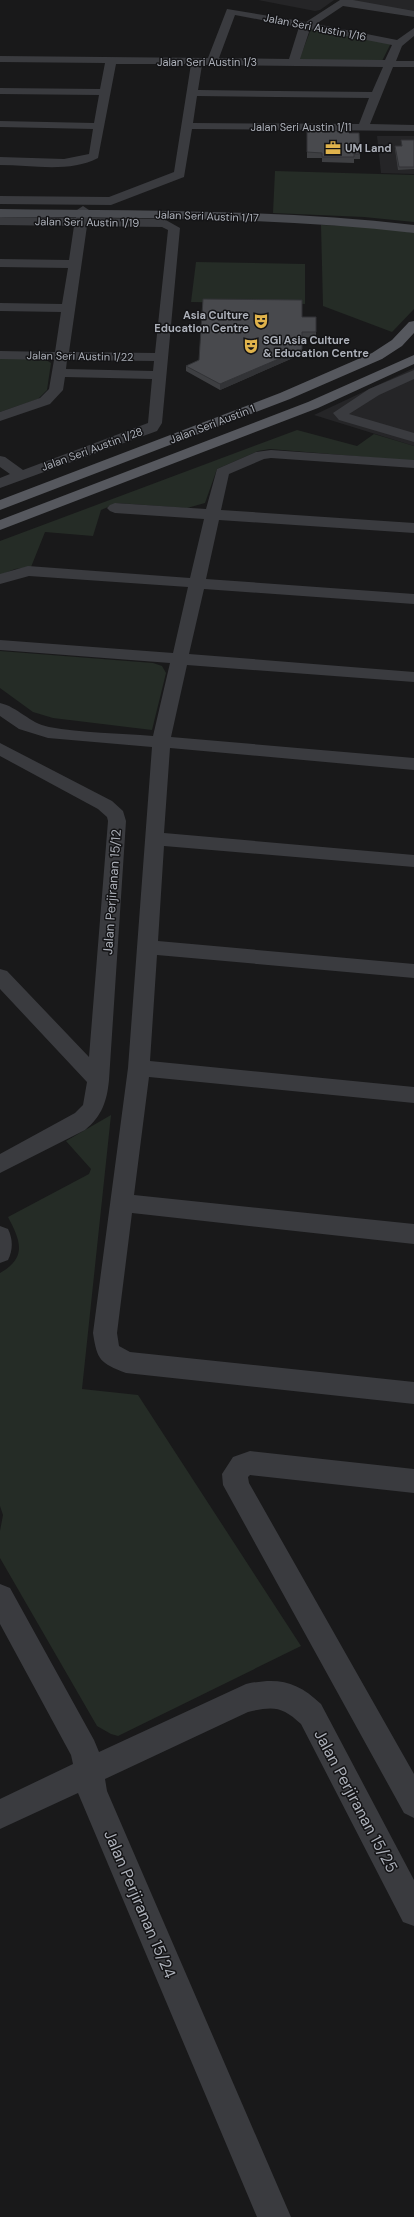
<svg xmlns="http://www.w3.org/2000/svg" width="414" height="2217" font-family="'DM Sans',sans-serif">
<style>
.built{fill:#252527}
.green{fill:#252c26}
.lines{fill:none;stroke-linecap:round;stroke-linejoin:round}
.street{fill:#3a3b3f;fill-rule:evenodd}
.secondary{fill:#484a4f;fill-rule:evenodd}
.primary{fill:#56585e;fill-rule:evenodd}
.wall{fill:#3e3f42}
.shaded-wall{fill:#323336}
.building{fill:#48494d;stroke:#323336}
.labels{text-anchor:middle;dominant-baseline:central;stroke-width:3;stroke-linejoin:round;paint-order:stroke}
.far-street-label{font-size:11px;fill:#acb0b9;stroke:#141416}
.far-poi-label{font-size:11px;font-weight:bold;fill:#acb0b9;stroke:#141416;text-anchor:start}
.street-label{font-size:13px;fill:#acb0b9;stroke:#141416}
.near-street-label{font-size:16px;fill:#acb0b9;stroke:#141416}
</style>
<rect width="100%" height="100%" fill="#19191a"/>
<g class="built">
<path d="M258,0H334L320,10L315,11Z"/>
<path d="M340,0H414V13Z"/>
<path d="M377,136H414V174L381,173Z"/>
<path d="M414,368V446L314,415Z"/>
</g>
<g class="green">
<path d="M311,29L391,43L382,61L299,60Z"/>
<path d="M275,171L414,175V222L364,217L273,213Z"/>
<path d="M321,225L379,227L414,233V309L392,332L323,306Z"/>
<path d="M196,262L305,264V304L191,302Z"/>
<path d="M0,358H43L51,363L47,390L38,399L0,412Z"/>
<path d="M297,430L357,446L374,434L414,446V461L270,449L258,451L217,469L205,503L187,508L117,503L101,510L93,536L45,532L31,567L15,569L0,575V541Z"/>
<path d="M0,651L153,663L162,666L166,673L152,730L53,718L33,712L0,688Z"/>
<path d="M111,1115L82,1389L138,1395L301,1646L118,1736L111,1734L97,1726L0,1558V1531L3,1515L0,1506V1273C28,1257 20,1240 8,1217L89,1174L91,1169L66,1141Z"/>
</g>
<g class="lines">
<g class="street">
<path d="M340,0H353L414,11V17L343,6L316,24L397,40L414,28V36L402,46L396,61H414V67H393L370,124L414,125V131L192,129L184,177L111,205L0,204V196L109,197L174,172L191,64H116L98,158C70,173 31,165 0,165V157L64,159L89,154L93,129L0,127V121L94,123L99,95L0,94V88L100,89L105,63L0,62V56L208,58L227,9L306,22ZM235,15L299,27L289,59L219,58ZM310,29L392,45L385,60L300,59ZM202,65H212L383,67L372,92L198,90ZM197,96L369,98L359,124L193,123Z"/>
<path d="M83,206L89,210L88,218L164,219L180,228L162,423L157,431L0,488V478L10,474L0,467V456L5,457L23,470L148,423L152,379L65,377L63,390L50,404L0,421V412L40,398L49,389L54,360L0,359V351L55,352L61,312L0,311V303L62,304L68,268L0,267V259L69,260L74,226L0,225V217L76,218L77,210ZM87,226L162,227L168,230L155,353L69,352ZM67,360L154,361L153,371L66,369Z"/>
<path d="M414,370V379L379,395L349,414L414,433V442L339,420L333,413L369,389Z"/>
<path d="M271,450L414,460V468L271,458L264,459L229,474L221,510L414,523V533L219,520L206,579L414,594V604L204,589L189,654L414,672V682L187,665L171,737L414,758V770L170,748L164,833L414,855V867L164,846L158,941L414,964V978L157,955L150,1061L414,1087V1103L149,1077L134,1195L414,1224V1244L132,1213L117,1333L119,1346L130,1352L414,1382V1404L126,1373C100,1363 97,1360 93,1333L128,1068L152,747L48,738L19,729L0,716V703C18,707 29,723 49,727C81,733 120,733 153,736L170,663L0,650V640L173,653L188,587L29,576L0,584V574L28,566L190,578L204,519L115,513L110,511L107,508L110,505L115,503L206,509L217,469L256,452Z"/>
<path d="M0,743L112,801L123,811L126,821L109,1080C107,1101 102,1116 85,1130L0,1173V1154L75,1113L83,1105L87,1082L0,989V969L7,971L89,1057L108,821L107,817L98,809L0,756Z"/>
<path d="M0,1226L8,1229C13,1239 13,1250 8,1260L0,1263Z"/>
<path d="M250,1451L414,1469V1493L250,1475L248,1477L249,1483L414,1774V1818L404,1813L223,1485L222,1474L233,1457Z"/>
<path d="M0,1584L10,1588L94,1740L99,1752L246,1684C278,1677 297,1681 321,1704L414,1880V1926L403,1922L301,1724C282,1706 273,1706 248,1712L105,1779L107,1791L291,2217H257L78,1793L0,1829V1799L73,1764L71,1755L0,1624Z"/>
</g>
<path class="secondary" d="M0,209C138,211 277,209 414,225V233C277,217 138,218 0,217Z"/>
<g class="primary">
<path d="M414,321V333L402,346L382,359L290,399L0,510V500L280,393L372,353L392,340L409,322Z"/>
<path d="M414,355V364L318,408L0,530V520L308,402Z"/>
</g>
</g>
<g class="wall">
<path d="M307,130L349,133L360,154V159H354V163L322,162V158H307Z"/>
<path d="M401,140H414V169L398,170L395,149V146H402Z"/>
<path d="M302,317L316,332V338L302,337V354L220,390L186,371V366Z"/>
</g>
<path class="shaded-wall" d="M302,349V354L220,390V384Z"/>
<g class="building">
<path d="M307,130L348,131L349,133H359L360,154H354V157H322V153L307,152Z"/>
<path d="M401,140H414V167H399L395,146H402Z"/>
<path d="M203,299L302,300V317H316V332H302V349L220,384L186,366L199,360Z"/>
</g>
<defs>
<symbol id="office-bare" viewBox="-9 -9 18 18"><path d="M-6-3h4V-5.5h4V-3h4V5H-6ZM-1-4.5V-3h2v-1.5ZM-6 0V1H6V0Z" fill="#e0b34c" stroke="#141416" stroke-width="2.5" paint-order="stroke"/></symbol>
<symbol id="theatre-bare" viewBox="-9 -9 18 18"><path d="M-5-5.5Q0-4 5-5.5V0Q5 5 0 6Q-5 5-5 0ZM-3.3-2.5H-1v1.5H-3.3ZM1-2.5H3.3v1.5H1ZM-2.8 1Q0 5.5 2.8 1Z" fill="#e0b34c" stroke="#141416" stroke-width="2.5" paint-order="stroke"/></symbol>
</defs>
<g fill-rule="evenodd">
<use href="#office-bare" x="322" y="137" width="22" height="22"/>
<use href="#theatre-bare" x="250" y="310" width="22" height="22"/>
<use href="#theatre-bare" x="240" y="335" width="22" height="22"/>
</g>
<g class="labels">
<g class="far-street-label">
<text transform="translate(315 27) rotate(11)">Jalan Seri Austin 1/16</text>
<text x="207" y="62">Jalan Seri Austin 1/3</text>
<text x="301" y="127">Jalan Seri Austin 1/11</text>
<text transform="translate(207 216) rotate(2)">Jalan Seri Austin 1/17</text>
<text transform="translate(87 222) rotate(1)">Jalan Seri Austin 1/19</text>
<text transform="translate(80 356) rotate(1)">Jalan Seri Austin 1/22</text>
<text transform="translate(212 424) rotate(-21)">Jalan Seri Austin 1</text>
<text transform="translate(92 449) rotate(-20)">Jalan Seri Austin 1/28</text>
</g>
<g class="far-poi-label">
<text x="345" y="148">UM Land</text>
<text x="249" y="315" text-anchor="end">Asia Culture<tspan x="249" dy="13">Education Centre</tspan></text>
<text x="263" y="340">SGI Asia Culture<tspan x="263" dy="13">&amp; Education Centre</tspan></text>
</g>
<g class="street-label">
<text transform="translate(112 892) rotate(-86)">Jalan Perjiranan 15/12</text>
</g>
<g class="near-street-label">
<text transform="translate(356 1801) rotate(62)">Jalan Perjiranan 15/25</text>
<text transform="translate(140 1904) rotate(67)">Jalan Perjiranan 15/24</text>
</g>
</g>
</svg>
